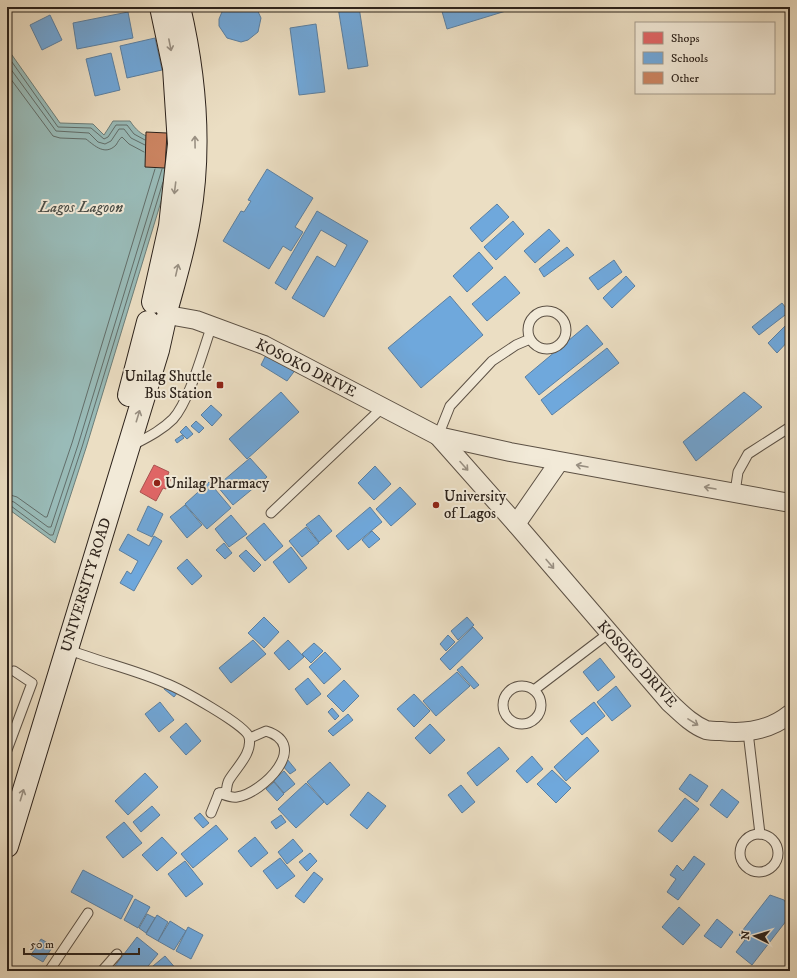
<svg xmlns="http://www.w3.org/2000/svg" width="797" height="978" font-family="'IM FELL DW Pica',serif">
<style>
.water{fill:#99bbb8;stroke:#6d7e79}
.shops{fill:#e06666;stroke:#aa5250}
.schools{fill:#6fa8dc;stroke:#5b80a2}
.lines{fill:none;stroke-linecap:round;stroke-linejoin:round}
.shore{stroke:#626e6a;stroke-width:1}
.building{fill:#cb8461;stroke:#2c221b}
.lane-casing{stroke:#5c5145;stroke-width:11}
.street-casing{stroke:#5c5145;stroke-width:20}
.secondary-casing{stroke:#2c221b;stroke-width:24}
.lane{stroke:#f2ead8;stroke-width:9}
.street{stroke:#f2ead8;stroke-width:18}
.secondary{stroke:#f2ead8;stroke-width:22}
.oneway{stroke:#999083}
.poi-dot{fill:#8f2418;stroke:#f2ead8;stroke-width:1.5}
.labels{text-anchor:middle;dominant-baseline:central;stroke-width:4;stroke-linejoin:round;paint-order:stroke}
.street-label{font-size:15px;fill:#2c221b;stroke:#f2ead8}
.poi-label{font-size:15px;fill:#2c221b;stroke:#f2ead8;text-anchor:start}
.water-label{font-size:16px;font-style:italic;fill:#4d504a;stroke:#f2ead8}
</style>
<rect width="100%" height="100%" fill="#ebdec3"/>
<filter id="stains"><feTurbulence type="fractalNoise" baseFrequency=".005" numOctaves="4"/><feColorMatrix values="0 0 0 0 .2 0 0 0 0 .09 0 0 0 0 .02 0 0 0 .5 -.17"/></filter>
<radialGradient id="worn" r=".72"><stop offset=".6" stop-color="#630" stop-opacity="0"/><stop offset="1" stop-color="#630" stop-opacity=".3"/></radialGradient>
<path class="water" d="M7,48L60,123L93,124L104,135L113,121H130C142,139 151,138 171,138L174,159L86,448L55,543L7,508Z"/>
<path class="shops" d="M154,465L169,472L167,477L171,479L166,489L163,488L156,501L140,492Z"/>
<g class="schools">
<path d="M224,7H256L261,18L258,32L248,40L241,42L227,38L219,26V19Z"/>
<path d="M338,7H359L368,66L348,69Z"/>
<path d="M444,7H519L447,29L441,8Z"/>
<path d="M128,12L133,38L77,49L73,23Z"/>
<path d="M50,15L62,40L42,50L30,25Z"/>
<path d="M316,24L325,92L299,95L290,28Z"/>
<path d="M155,38L162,70L127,78L120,46Z"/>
<path d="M111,53L120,90L95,96L86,59Z"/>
<path d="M267,169L313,198L295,227L303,232L291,251L283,246L269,269L223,241L241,211L244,212L251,201L248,200Z"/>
<path d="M497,204L509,217L482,242L470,228Z"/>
<path d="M317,211L368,241L324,317L292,298L317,256L335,267L347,245L321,230L286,290L275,283Z"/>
<path d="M513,221L524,234L496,260L484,247Z"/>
<path d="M549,229L560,241L535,263L524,251Z"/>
<path d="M567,247L574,255L544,277L539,269Z"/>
<path d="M479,252L493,268L467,292L453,276Z"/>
<path d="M614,260L622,272L598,290L589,278Z"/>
<path d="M505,276L520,293L487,321L472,304Z"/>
<path d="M626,276L635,286L612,308L603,298Z"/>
<path d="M450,296L483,335L421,388L388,348Z"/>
<path d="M782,303L789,312L759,335L752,327Z"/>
<path d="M790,321V339L777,353L768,343Z"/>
<path d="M587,325L603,344L539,395L525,377Z"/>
<path d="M607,348L619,363L552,415L541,400Z"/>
<path d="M269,349L299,365L287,381L261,365Z"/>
<path d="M281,392L299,412L247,459L229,439Z"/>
<path d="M744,392L762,407L696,461L683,442Z"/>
<path d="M211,405L222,415L212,426L201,415Z"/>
<path d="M196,421L204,428L199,433L191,426Z"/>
<path d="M186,426L193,434L187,439L180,432Z"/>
<path d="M182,435L184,438L177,443L175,440Z"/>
<path d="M250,458L267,477L233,505L217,486Z"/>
<path d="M375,466L391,484L374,500L358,483Z"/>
<path d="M209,482L231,508L207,529L185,504Z"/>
<path d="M400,487L416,504L391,526L376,509Z"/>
<path d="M185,505L202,525L187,538L170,517Z"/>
<path d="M148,506L163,514L152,537L137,530Z"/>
<path d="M370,507L382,522L348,550L336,536Z"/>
<path d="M231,515L247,534L229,547L215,529Z"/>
<path d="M319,515L332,531L319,542L306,525Z"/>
<path d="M264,523L283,546L265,561L246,538Z"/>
<path d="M306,527L319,543L302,557L289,541Z"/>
<path d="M372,531L380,539L369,548L362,540Z"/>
<path d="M128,534L149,546L154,536L162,541L134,591L120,583L127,571L131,574L138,561L119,550Z"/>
<path d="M224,543L232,553L225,559L216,550Z"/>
<path d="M291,547L307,568L289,583L273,562Z"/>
<path d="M246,550L261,565L254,572L239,556Z"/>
<path d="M187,559L202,576L192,585L177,568Z"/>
<path d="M264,617L279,632L264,648L248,633Z"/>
<path d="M467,617L474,625L458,640L451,631Z"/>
<path d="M473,627L483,638L450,670L440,659Z"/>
<path d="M448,635L455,642L446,651L440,644Z"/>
<path d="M253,640L266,654L231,683L219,668Z"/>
<path d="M288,640L304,657L289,670L274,653Z"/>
<path d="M314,643L323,651L311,663L302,654Z"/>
<path d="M325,652L341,669L324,684L309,667Z"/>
<path d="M600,658L615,677L598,691L583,672Z"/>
<path d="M462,666L479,685L474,689L457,670Z"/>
<path d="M457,672L470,686L436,716L423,701Z"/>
<path d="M308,678L321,694L307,705L295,689Z"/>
<path d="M344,680L359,696L343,712L327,696Z"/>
<path d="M168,684L178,692L174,697L164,689Z"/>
<path d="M616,686L631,706L612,721L597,702Z"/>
<path d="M414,694L430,711L414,727L397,709Z"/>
<path d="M160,702L174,720L159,732L145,714Z"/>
<path d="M594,702L605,716L582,735L570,721Z"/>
<path d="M332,708L339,716L335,720L328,712Z"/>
<path d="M348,714L353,720L333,736L328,731Z"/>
<path d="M186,723L201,741L186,755L170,737Z"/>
<path d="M430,724L445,740L430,754L415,738Z"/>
<path d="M587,737L599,751L566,781L554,767Z"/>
<path d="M499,747L509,759L477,786L467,773Z"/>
<path d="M532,756L543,769L527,783L516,771Z"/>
<path d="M287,759L296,770L290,774L281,764Z"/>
<path d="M330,762L350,785L327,805L307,782Z"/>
<path d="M552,770L571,788L556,803L537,784Z"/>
<path d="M284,771L295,784L284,793L273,780Z"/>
<path d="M145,773L158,787L128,815L115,801Z"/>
<path d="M690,774L708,786L697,802L679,789Z"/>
<path d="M274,782L284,794L277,801L266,789Z"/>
<path d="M306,783L324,802L296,828L278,809Z"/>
<path d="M461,785L475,802L462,813L448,795Z"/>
<path d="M722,789L739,802L727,818L710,805Z"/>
<path d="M368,792L386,806L367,829L350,815Z"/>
<path d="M685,798L699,809L672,842L658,831Z"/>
<path d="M152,806L160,815L141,832L133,822Z"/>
<path d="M200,813L209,823L203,828L194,818Z"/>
<path d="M281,815L286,822L276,829L271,822Z"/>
<path d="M124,822L142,843L123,858L106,837Z"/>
<path d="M216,825L228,839L193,868L181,854Z"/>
<path d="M162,837L177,853L157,871L142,855Z"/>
<path d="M255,837L268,853L251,867L238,851Z"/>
<path d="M293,839L303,851L287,864L278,852Z"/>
<path d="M310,853L317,861L307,871L299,862Z"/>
<path d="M694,856L705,864L678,900L667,892L676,879L670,875L677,865L683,871Z"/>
<path d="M280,858L295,876L277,889L263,871Z"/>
<path d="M185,861L203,884L186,897L168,874Z"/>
<path d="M83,870L133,896L121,919L71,892Z"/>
<path d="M314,872L323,879L304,903L295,896Z"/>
<path d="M770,895L784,900L790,909V916L752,965L736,952L745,940L739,935Z"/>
<path d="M135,899L150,907L138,928L124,920Z"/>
<path d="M679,907L700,925L683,945L662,927Z"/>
<path d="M147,914L155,918L146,933L139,928Z"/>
<path d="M157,915L168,922L158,941L146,934Z"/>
<path d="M717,919L733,932L721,948L704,936Z"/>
<path d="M170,921L186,931L174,950L158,941Z"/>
<path d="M188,927L203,935L191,959L176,951Z"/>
<path d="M137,937L158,954L144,971H111Z"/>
<path d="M41,939L53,946L43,962L31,955Z"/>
<path d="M165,956L178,971H147Z"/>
</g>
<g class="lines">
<g class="shore">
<path d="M7,55L58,127L91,128L104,139L108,137L116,125H127L134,134L145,140"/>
<path d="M7,64L56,131L89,133L98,142L105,144L111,141L119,129H124L131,138L145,145"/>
<path d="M7,74L53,136L60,138L86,139C95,146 105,156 116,145C118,142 119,139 122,137L129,144L144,152"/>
<path d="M7,494L17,497L45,517H47L72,443L155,169"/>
<path d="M7,500L14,502L48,527H51L78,445L162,169"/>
<path d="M7,505L11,506L50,535H53L82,447L163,182"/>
</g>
</g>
<path class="building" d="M146,132L167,133L165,168L145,167Z"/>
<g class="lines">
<defs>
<g id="lane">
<circle cx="547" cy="330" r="19"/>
<path d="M438,436L450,406L492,361L516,345L530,339"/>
<path d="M131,446C146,438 161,431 173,419C190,400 203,350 212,325"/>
<path d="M735,492L738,472L748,454L790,427"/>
<path d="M271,513L382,408"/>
<path d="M67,649C99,662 133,669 165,683C179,688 246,725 249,737C253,753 236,768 229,780C227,783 227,788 226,792L219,793L211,813"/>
<circle cx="522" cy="705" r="19"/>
<path d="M534,690L609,633"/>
<path d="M748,732L760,834"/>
<path d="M7,750L32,683L14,671"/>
<path d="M219,793C225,795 231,798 237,797C263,793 311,745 266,731L250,738"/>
<circle cx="759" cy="853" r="19"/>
<path d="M49,971L88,913"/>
<path d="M102,971L117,954"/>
</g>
<g id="street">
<path d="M168,315L196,320L264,345L438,436L510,452L790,503"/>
<path d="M438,436L516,524L669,702C680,712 691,724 706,730C710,731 716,731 721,731C746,734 770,730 790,714"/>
<path d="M516,524L559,462"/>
</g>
<g id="secondary">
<path d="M153,302L170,226L179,144L174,68L161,7"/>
<path d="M167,308C175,279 184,249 189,219C201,150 195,75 179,7"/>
<path d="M129,395L148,322"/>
<path d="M7,846L158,350L164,323"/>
</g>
</defs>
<use href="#lane" class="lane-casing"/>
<use href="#street" class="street-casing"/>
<use href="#secondary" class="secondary-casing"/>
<use href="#lane" class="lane"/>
<use href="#street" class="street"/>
<use href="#secondary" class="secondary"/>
</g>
<defs><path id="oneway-shaft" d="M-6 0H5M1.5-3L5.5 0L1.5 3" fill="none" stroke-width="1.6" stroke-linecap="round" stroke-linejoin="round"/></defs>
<g class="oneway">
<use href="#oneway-shaft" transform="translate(170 45) rotate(79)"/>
<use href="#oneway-shaft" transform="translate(195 142) rotate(-91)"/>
<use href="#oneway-shaft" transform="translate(175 188) rotate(97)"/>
<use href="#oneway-shaft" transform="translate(177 270) rotate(-77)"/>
<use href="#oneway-shaft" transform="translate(138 416) rotate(-73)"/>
<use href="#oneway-shaft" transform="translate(464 466) rotate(48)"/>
<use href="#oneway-shaft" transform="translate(582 466) rotate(-170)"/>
<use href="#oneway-shaft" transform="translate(710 488) rotate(-170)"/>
<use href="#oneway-shaft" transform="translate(550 564) rotate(50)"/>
<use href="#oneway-shaft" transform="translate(693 722) rotate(32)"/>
<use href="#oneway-shaft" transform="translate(22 795) rotate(-73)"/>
</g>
<g class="poi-dot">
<rect x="216" y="381" width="8" height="8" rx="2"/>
<circle cx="157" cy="483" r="4"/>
<circle cx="436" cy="505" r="4"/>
</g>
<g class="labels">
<g class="street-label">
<text transform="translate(306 368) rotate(27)">KOSOKO DRIVE</text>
<text transform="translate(86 585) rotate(-73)">UNIVERSITY ROAD</text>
<text transform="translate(637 664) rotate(48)">KOSOKO DRIVE</text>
</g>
<g class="poi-label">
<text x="212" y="376" text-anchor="end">Unilag Shuttle<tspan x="212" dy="17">Bus Station</tspan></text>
<text x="165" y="483">Unilag Pharmacy</text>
<text x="444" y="496">University<tspan x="444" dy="17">of Lagos</tspan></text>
</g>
<g class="water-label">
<text x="81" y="207">Lagos Lagoon</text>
</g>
</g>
<rect width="797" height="978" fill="none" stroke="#ebdec3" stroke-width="24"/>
<rect x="8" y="8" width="781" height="962" fill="none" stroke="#2c221b" stroke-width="2"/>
<rect x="12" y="12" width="773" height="954" fill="none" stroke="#2c221b"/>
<rect x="635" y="22" width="140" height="72" fill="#f2ead8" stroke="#a39a8c"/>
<rect x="643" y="32" width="20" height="12" fill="#e06666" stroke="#a39a8c"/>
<text x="671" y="42" font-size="12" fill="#2c221b">Shops</text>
<rect x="643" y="52" width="20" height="12" fill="#6fa8dc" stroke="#a39a8c"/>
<text x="671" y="62" font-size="12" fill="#2c221b">Schools</text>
<rect x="643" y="72" width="20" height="12" fill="#cb8461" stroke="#a39a8c"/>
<text x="671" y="82" font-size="12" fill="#2c221b">Other</text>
<g transform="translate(755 936) rotate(275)" stroke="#f2ead8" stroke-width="3" paint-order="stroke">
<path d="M0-3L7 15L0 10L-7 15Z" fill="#2c221b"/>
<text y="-6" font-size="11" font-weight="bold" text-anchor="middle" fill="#2c221b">N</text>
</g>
<path d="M24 948v6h115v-6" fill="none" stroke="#2c221b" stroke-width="2"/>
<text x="30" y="948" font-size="12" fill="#2c221b" stroke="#f2ead8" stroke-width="3" paint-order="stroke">50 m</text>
<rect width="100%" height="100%" filter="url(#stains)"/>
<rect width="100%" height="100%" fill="url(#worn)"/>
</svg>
